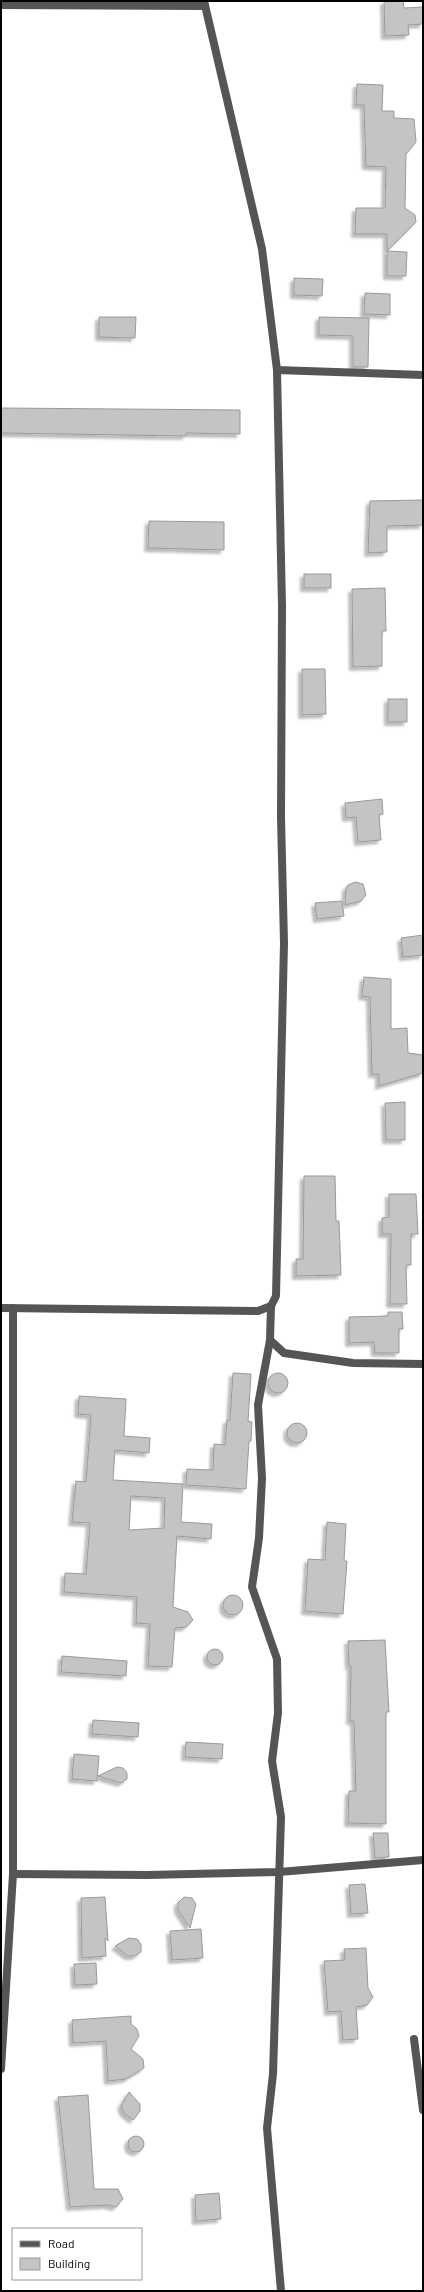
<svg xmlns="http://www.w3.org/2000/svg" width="424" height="2292" font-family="Barlow,sans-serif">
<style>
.building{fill:#c4c4c4;stroke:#999;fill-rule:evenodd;filter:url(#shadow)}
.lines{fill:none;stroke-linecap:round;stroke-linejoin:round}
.minor{stroke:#555;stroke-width:8}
.tertiary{stroke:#555;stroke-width:8}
</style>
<defs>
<filter id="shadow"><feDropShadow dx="-3.5" dy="3.5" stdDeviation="1" flood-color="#0004"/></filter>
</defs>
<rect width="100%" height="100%" fill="#fff"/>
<g class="building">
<path d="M384,1H403L404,8L423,7V24L408,25L409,35L385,36Z"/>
<path d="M357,84L383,85L382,111H394V118L414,119L416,142L406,154L405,208L415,215L416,222L387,251V234H355L356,208H385L386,167L366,166L364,105H356Z"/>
<path d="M387,251L407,252L406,276H387Z"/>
<path d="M294,278L323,279L322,296L294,295Z"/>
<path d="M365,293L390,294V315L364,314Z"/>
<path d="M99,317H136L135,338L99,337Z"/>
<path d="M319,317L369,318L368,367H353V336L319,335Z"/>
<path d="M1,408L240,410V434L186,433V436L1,433Z"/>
<path d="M423,500V525L387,526V552L368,553L370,501Z"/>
<path d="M149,521L224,522V550L148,548Z"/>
<rect x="304" y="574" width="27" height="14"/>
<path d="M385,588L386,631H382V666L353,667L352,589Z"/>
<path d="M302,669H325L326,714L302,715Z"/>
<rect x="388" y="699" width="19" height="23"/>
<path d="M382,799L383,814L379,815L381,840L358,842L356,817L346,818L345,803Z"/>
<path d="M355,882L363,884L366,895L361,901L345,905L346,889L348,885Z"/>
<path d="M342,901L344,916L317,919L315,903Z"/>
<path d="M423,935V955L403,957L401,938Z"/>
<path d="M364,977L391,979V1029L407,1028L408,1053L423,1055V1073L379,1086V1074H372L370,997L362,996Z"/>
<path d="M405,1102V1140H386L385,1103Z"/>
<path d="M304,1176H335L336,1221H339L341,1275L296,1276V1259H303Z"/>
<path d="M389,1194H416L418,1234H411V1265H406L407,1304H390L391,1234H382V1218L389,1217Z"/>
<path d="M388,1312H402L403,1329H399V1353H375L374,1342L349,1343V1317L388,1316Z"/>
<path d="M233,1373L251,1374L248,1421L252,1422L251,1441H249L246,1489L186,1485L187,1469L213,1470L214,1444L225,1445L227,1420H230Z"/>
<circle cx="278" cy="1383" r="10"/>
<path d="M79,1396L126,1399L124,1436L150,1438L149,1453L115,1450L113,1480L183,1484L181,1522L212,1524L211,1539L177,1536L173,1607L188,1612L193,1620L186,1627L175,1628L172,1667L148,1666L150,1624L136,1623L137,1597L64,1592L65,1573L86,1574L90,1523L72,1522L76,1481L86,1482L91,1415L78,1414ZM131,1496L165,1498L164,1528L129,1530Z"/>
<circle cx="297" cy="1433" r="10"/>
<path d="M327,1522L346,1524L344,1561H347L343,1614L305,1611L308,1559L325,1560Z"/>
<circle cx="233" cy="1605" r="10"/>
<path d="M385,1640L389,1712H386V1824L348,1823L349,1791H356L354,1721H350L351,1666H349L348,1641Z"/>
<circle cx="215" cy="1657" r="8"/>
<path d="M62,1656L127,1661L126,1676L61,1672Z"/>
<path d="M93,1720L139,1723L138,1737L92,1734Z"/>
<path d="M186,1742L223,1744L222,1759L185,1757Z"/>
<path d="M74,1754L99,1756L97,1781L72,1779Z"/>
<path d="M117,1767L123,1768L127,1773V1779L121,1783L98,1776Z"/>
<path d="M373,1833H388L389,1857L375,1858Z"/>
<path d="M365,1884L368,1913L351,1914L349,1885Z"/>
<path d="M105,1897L108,1941L105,1938L106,1956L82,1958L81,1898Z"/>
<path d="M184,1897L192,1898L196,1904L190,1928L178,1910V1903Z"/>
<path d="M201,1929L203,1958L172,1960L170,1931Z"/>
<path d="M129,1938L137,1939L141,1944V1952L135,1956H128L115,1946Z"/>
<path d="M366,1948L368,1988L373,1997L367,2005L356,2007L358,2039L343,2040L341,2011L328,2012L324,1961L345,1960L344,1949Z"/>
<path d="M96,1963L97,1984L75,1985L74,1964Z"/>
<path d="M131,2016V2024L137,2029L139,2036L131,2049L143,2059L144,2068L126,2079L108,2081L106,2041L73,2043L72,2020Z"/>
<path d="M129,2092L140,2104V2111L133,2120L124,2113L121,2106Z"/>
<path d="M88,2095L94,2189H118L123,2199L116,2207L107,2205L70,2207L58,2097Z"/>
<circle cx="136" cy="2144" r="8"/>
<path d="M219,2193L221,2219L196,2221L195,2195Z"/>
</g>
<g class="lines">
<g class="minor">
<path d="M204,1L262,249L277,370L282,606L281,817L284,943L276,1296L271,1306L270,1340L284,1353L353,1363L423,1364"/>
<path d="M277,370L423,375"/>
<path d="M270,1340L258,1405L262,1478L259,1538L252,1587L277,1659L278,1713L272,1761L281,1817L273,2074L267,2128L281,2291"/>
<path d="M13,1874L147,1875L279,1872L423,1860"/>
<path d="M414,2039L423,2110"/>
<path d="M1,2069L13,1874V1308"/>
</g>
<g class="tertiary">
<path d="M1,5L205,6"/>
<path d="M1,1308L258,1311L271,1306"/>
</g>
</g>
<rect width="424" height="2292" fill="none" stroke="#000000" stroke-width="4"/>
<rect x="12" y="2228" width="130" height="52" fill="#ffffff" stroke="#999999"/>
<rect x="20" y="2241" width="20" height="6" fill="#555555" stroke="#999999"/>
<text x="48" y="2248" font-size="12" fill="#000000">Road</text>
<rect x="20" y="2258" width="20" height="12" fill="#c4c4c4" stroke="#999999"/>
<text x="48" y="2268" font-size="12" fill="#000000">Building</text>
</svg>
